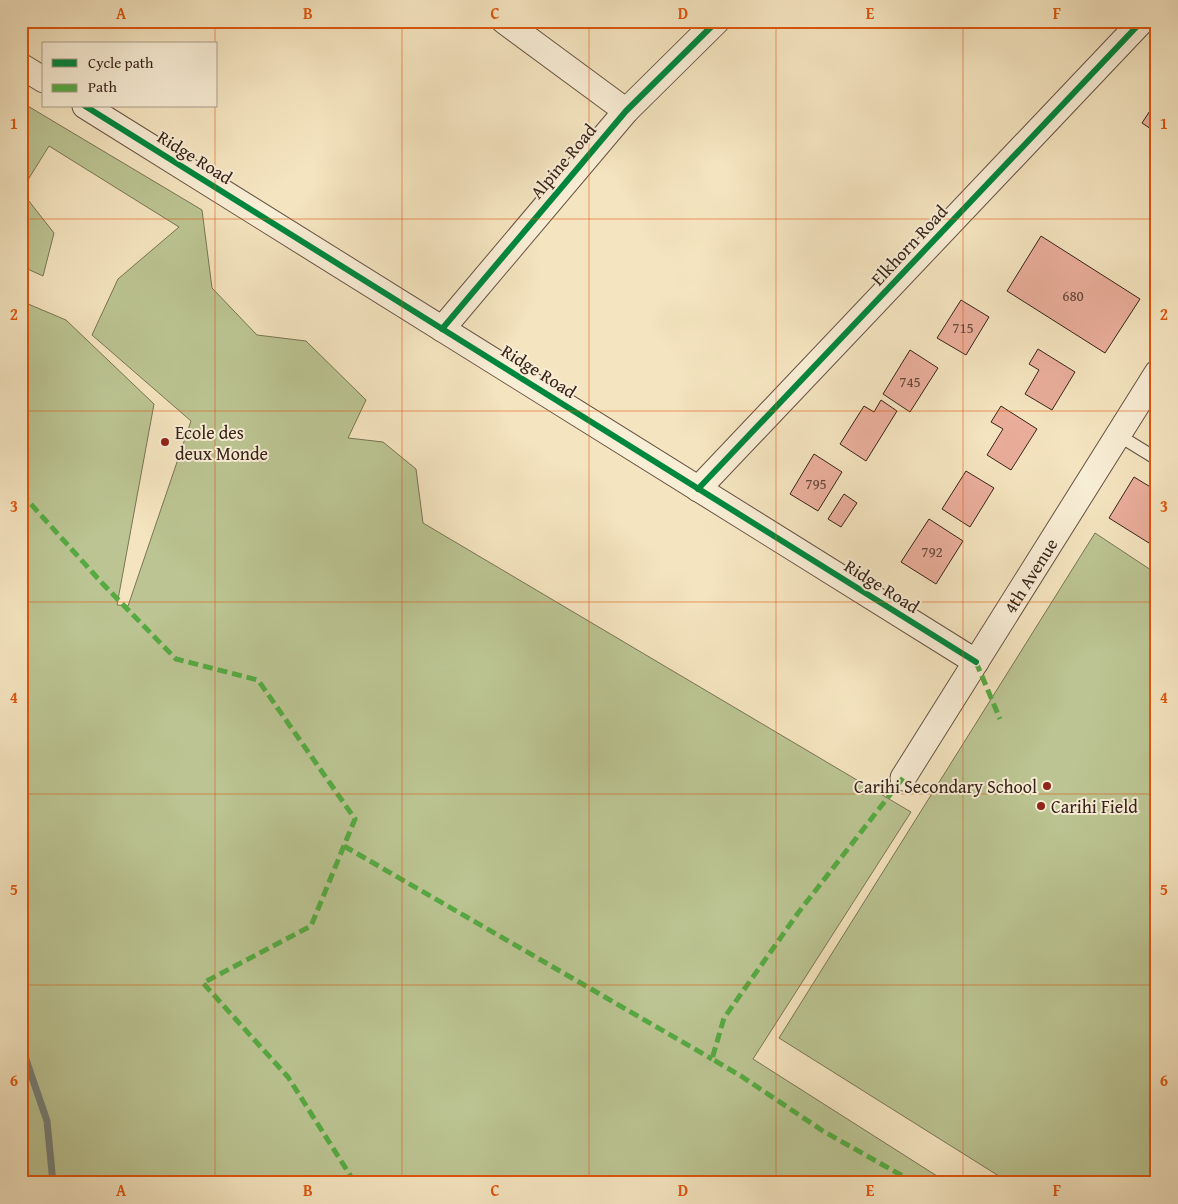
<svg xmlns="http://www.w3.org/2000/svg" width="1178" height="1204" font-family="'Gentium Book Plus',serif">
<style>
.green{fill:#bbc492;stroke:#797456}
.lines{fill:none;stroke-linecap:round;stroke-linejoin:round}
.stream{stroke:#748079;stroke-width:7}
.building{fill:#eaae9b;stroke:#37231a}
.lane-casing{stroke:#665343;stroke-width:14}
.street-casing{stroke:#665343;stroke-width:27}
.lane{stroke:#f8edd5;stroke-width:12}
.street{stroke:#f8edd5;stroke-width:25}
.quiet{stroke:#55aa42;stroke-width:5;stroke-dasharray:10 5;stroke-linecap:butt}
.cycleway-casing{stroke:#f8edd5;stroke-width:9}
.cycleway{stroke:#00873e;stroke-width:6}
.grid{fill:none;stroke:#df560d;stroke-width:1;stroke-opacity:0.55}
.poi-dot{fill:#8f2418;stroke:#f8edd5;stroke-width:2}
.labels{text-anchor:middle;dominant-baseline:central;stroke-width:4;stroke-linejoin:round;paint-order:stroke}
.number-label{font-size:15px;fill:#64463a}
.street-label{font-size:18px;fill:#37231a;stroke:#f8edd5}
.poi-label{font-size:18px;fill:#37231a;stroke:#f8edd5;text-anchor:start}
.neatline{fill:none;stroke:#df560d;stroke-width:2}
.grid-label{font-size:16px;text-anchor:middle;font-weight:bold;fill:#df560d}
</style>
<rect width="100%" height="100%" fill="#f4e4bf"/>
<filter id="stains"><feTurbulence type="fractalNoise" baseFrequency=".004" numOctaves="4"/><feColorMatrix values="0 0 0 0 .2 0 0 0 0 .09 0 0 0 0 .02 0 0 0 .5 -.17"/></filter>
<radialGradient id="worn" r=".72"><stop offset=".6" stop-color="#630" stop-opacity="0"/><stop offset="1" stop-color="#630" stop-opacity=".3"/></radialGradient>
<g class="green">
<path d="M21,102L202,210L212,288L257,335L306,341L366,400L348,438L383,442L416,469L423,523L911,812L753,1059L948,1183H21V301L66,320L154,404L117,605L128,606L191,421L92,335L118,279L179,227L49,146L21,191Z"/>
<path d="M21,191L54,233L43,276L21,266Z"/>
<path d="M1095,533L1157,574V1183H1010L779,1038Z"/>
</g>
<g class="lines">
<path class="stream" d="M21,1045L47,1121L53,1183"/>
</g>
<g class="building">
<path d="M1157,100V133L1142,123Z"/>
<path d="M1041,236L1140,299L1105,353L1007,291Z"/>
<path d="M961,300L989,317L966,355L937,338Z"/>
<path d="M1038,349L1075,372L1052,410L1025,394L1039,370L1029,364Z"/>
<path d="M910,350L938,368L910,412L883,394Z"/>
<path d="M881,400L897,411L866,461L840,444L864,406L874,412Z"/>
<path d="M1001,406L1037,429L1011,470L987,455L1003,429L991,422Z"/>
<path d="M814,454L842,472L818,511L790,494Z"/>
<path d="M966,471L994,488L970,527L942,509Z"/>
<path d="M1134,477L1157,491V548L1109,518Z"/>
<path d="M844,494L857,503L841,527L828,519Z"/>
<path d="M929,519L963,541L936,584L901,562Z"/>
</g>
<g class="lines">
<defs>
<path id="lane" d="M1118,435L1157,459"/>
<g id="street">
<path d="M504,21L626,111"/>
<path d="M21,66L44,80"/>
<path d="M85,106L976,662"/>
<path d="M442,329L626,111L717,21"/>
<path d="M698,489L1142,21"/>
<path id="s1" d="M903,778L1157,373"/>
</g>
</defs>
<use href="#lane" class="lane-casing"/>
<use href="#street" class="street-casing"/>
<use href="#lane" class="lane"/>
<use href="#street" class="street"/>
<g class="quiet">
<path d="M21,493L102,583L176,659L258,680L355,819L311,926L203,983L288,1077L355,1183"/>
<path d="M976,662L1000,719"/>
<path d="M903,778L798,913L724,1018L712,1059L741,1076L823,1131L915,1183"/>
<path d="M344,846L712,1059"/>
</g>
<defs>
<g id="cycleway">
<path d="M85,106L976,662"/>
<path d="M442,329L626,111L717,21"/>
<path d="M698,489L1142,21"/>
</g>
</defs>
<use href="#cycleway" class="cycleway-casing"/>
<use href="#cycleway" class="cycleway"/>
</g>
<path class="grid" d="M215,21V44M402,21V1183M589,21V1183M776,21V1183M963,21V1183M215,106V1183M21,219H1157M21,411H1157M21,602H1157M21,794H1157M21,985H1157"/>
<g class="poi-dot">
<circle cx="165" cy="442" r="5"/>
<circle cx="1047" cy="786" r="5"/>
<circle cx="1041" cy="806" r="5"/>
</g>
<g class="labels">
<g class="number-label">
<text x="1073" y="295">680</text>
<text x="963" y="327">715</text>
<text x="910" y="381">745</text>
<text x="816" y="483">795</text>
<text x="932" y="551">792</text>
</g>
<g class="street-label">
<text transform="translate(195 157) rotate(32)">Ridge Road</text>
<text transform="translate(563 161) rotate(-50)">Alpine Road</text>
<text transform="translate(909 245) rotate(-47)">Elkhorn Road</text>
<text transform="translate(539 371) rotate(32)">Ridge Road</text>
<text stroke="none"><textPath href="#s1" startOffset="239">4th Avenue</textPath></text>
<text transform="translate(882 586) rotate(32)">Ridge Road</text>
</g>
<g class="poi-label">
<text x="175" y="432">Ecole des<tspan x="175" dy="21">deux Monde</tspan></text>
<text x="1037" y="786" text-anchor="end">Carihi Secondary School</text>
<text x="1051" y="806">Carihi Field</text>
</g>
</g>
<rect width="1178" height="1204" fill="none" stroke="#f4e4bf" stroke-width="55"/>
<rect x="42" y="42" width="175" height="65" fill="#f8edd5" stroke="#ab9c8a"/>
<rect x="52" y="59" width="25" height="8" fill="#00873e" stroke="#ab9c8a"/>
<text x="88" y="68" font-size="15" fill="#37231a">Cycle path</text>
<rect x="52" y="84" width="25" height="8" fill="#55aa42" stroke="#ab9c8a"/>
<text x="88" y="92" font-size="15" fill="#37231a">Path</text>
<rect x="28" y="28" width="1122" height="1148" class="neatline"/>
<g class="grid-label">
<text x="121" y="19">A</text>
<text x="308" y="19">B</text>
<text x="495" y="19">C</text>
<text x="683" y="19">D</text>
<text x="870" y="19">E</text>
<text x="1057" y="19">F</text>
<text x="14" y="129">1</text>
<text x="1164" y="129">1</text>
<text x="14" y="320">2</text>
<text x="1164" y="320">2</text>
<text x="14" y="512">3</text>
<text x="1164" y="512">3</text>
<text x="14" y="703">4</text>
<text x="1164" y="703">4</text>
<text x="14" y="895">5</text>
<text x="1164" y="895">5</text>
<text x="14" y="1086">6</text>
<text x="1164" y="1086">6</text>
<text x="121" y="1196">A</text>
<text x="308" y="1196">B</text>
<text x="495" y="1196">C</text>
<text x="683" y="1196">D</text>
<text x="870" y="1196">E</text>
<text x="1057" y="1196">F</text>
</g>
<rect width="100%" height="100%" filter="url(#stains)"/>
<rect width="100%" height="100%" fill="url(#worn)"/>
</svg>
